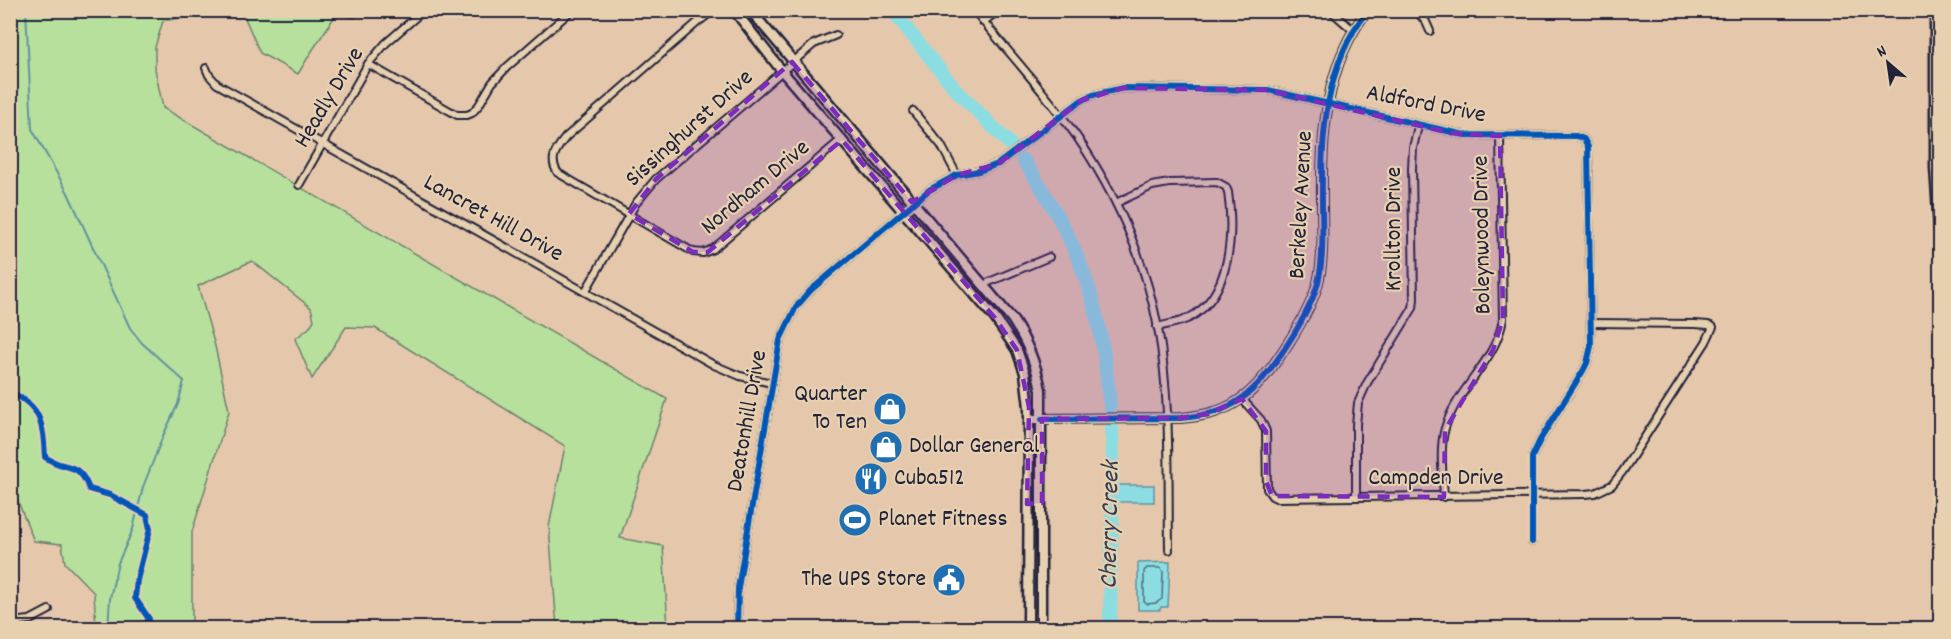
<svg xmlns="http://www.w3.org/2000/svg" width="1951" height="639" font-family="Dekko,sans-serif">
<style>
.green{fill:#b7e09d;stroke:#6c816c;stroke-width:1.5}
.water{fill:#8cdde2;stroke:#62929f;stroke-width:1.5}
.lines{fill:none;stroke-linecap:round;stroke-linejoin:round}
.shore{stroke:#4c6d7e;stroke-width:1.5}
.stream{stroke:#62929f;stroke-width:2}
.river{stroke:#8cdde2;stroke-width:14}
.minor-casing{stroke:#22223b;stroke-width:10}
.tertiary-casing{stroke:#22223b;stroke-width:12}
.secondary-casing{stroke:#22223b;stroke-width:13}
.minor{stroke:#e6d0af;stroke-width:6}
.tertiary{stroke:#e6d0af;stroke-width:8}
.secondary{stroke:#e6d0af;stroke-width:8}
.quiet{stroke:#398ed0;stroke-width:4.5;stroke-dasharray:9 4.5;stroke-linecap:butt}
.cycleway-casing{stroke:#e6d0af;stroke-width:10}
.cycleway{stroke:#0057b8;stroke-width:6}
.marked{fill:#7b2cbf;fill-opacity:0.2;stroke:#7b2cbf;stroke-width:4.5;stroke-dasharray:12 8;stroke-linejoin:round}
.labels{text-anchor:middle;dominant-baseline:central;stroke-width:4.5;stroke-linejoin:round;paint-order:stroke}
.street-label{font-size:24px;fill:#22223b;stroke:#e6d0af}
.poi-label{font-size:24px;fill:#22223b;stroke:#e6d0af;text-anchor:start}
.water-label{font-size:26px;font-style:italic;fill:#323e54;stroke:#e6d0af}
</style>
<rect width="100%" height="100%" fill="#e5c8ac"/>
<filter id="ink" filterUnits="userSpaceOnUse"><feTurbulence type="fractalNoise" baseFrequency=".0167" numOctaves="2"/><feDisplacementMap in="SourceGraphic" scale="12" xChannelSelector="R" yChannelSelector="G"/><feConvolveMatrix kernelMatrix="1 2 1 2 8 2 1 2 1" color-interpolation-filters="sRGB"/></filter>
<g filter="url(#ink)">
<g class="green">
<path d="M10,11H220L163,21L155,47V69L163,108L667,399L620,538L663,546L668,628H557L549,527L565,446L375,328L346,327L312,379L295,339L309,328L314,320L311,308L252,261L198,286L215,346L229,411L192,532V628H96L94,593L65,563L62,544L34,541L11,484Z"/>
<path d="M242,11H364L354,18L337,13L310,54L298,74L260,53Z"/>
</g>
<g class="water">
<rect x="1118" y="485" width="36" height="17"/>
<path d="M1170,562L1168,607H1161L1160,610H1138V563Z"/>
</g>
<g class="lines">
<path class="shore" d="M1147,568H1160L1163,571L1162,599L1156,603L1147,604L1144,602V571Z"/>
<path class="stream" d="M26,10L32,129L68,193L130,328L142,343L184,381L178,404L163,436L143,487L133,529L118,563L110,598L108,628"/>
<g class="river">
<path d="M892,10L956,90L1010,144"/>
<path d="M1023,160C1054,205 1082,256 1095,310C1103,341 1107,374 1110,406"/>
<path d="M1110,621L1113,466L1112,429"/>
</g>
<defs>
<g id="minor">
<path d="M714,10L698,22L566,137C557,148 548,159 558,173L693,252L703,253L713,249L842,139"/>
<path d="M974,10C1008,52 1046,93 1077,137C1116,194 1145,260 1158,328C1171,400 1168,476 1169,550"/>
<path d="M1330,10L1354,31"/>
<path d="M1416,10L1426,22L1430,31"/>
<path d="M983,22L999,10"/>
<path d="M368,64L457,115H467L472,113L479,105L492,83L507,67L572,10"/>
<path d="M206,68L209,75L217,84L714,365L740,376L772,383"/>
<path d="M913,111L941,145L957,175"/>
<path d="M299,185L368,64L386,43L424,10"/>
<path d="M1116,203L1152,186L1169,183L1217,182L1226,187L1228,192C1234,233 1231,296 1189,318C1179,323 1168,324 1157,327"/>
<path d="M984,285L989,282L1049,257"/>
<path d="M585,292L636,203L656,179L814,44L836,35"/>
<path d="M1242,399L1261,420L1266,431L1267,489L1272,496L1276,498L1585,494L1595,493L1612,485L1623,471L1706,342L1713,327L1708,325L1695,324L1591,323"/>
<path d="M1356,497V425L1358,403L1367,383L1413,308L1414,299L1412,168L1413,148L1418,126"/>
<path d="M1444,497C1443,476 1439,449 1445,428C1457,388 1496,362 1503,319L1500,136"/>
<path d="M10,622L30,620L49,610"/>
<path d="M737,628L738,588L780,340L796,307L811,290L929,190L957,175L979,171L998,164L1082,100L1093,95L1123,88L1268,90L1465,135L1576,136L1584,139L1588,147L1591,346L1587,363L1583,371L1540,440L1532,457V542"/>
</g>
<path id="tertiary" d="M1029,419L1181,418C1203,416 1223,412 1241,399C1268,381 1313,310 1319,278C1324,253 1322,227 1322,201C1321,136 1325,63 1368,10"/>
<g id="secondary">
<path d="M734,10L782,71L995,318L1017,350L1025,373L1029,407L1028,628"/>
<path d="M750,10L1012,319C1027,341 1036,363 1041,390V628"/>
<path d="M1935,10V168L1940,243"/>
</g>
</defs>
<use href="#minor" class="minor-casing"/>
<use href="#tertiary" class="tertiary-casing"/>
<use href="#secondary" class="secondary-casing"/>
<use href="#minor" class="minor"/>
<use href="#tertiary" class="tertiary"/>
<use href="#secondary" class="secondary"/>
<path class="quiet" d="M10,255L13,259L10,267"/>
<defs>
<g id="cycleway">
<path d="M10,392C42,406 43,425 45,457C66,472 78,459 89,489L110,495L147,515L150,529L137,580L135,598L149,619L143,628"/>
<path d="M1042,419L1181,418C1203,416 1223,412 1241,399C1268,381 1313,310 1319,278C1324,253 1322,227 1322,201C1321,136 1325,63 1368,10"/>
<path d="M737,628L738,588L780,340L796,307L811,290L929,190L957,175L979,171L998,164L1082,100L1093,95L1123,88L1268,90L1465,135L1576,136L1584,139L1588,147L1591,346L1587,363L1583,371L1540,440L1532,457V542"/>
</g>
</defs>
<use href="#cycleway" class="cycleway-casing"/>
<use href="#cycleway" class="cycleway"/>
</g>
</g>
<path class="marked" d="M792,62L912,202L957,175L998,164L1082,100L1123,88L1268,90L1451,133L1500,136L1503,319L1493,350L1445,430L1444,497L1272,496L1266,481V431L1242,399L1208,414L1181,418L1042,419V503L1027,504L1029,407L1017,350L995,318L842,140L708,252H693L629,214L656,179Z"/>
<defs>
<symbol id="shop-disc" viewBox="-11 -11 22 22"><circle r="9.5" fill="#1f6fb2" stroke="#e6d0af"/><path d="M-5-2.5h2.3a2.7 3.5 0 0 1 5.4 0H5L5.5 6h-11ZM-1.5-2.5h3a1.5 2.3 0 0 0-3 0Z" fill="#fff"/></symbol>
<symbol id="restaurant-disc" viewBox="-11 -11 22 22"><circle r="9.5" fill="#1f6fb2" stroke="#e6d0af"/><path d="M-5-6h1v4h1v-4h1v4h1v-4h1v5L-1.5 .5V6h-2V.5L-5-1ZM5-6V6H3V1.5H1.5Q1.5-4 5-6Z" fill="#fff"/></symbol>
<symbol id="stadium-disc" viewBox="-11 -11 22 22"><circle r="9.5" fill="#1f6fb2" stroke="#e6d0af"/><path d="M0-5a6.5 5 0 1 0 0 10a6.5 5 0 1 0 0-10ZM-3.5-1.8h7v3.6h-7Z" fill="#fff"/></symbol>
<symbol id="civic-disc" viewBox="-11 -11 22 22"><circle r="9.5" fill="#1f6fb2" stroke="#e6d0af"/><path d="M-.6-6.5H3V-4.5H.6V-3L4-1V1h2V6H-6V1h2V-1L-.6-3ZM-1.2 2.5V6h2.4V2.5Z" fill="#fff"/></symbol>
</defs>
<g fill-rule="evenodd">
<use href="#shop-disc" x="871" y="390" width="38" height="38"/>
<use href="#shop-disc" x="867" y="428" width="38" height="38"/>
<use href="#restaurant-disc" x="852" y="460" width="38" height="38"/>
<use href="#stadium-disc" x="836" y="501" width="38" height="38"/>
<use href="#civic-disc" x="930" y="561" width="38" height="38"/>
</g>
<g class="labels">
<g class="street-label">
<text transform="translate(330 98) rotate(-59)">Headly Drive</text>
<text transform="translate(1426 105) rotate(11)">Aldford Drive</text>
<text transform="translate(690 129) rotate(-42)">Sissinghurst Drive</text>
<text transform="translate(756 188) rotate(-40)">Nordham Drive</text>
<text transform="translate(1302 205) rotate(-87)">Berkeley Avenue</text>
<text transform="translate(493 219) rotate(29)">Lancret Hill Drive</text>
<text transform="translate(1395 229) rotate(-90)">Krollton Drive</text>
<text transform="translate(1483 235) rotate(-91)">Boleynwood Drive</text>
<text transform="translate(748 421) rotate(-80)">Deatonhill Drive</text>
<text x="1436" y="479">Campden Drive</text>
</g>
<g class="poi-label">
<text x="867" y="395" text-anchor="end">Quarter<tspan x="867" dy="28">To Ten</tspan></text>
<text x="909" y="447">Dollar General</text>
<text x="894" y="479">Cuba512</text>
<text x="878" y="520">Planet Fitness</text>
<text x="926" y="580" text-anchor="end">The UPS Store</text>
</g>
<g class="water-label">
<text transform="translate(1111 525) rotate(-89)">Cherry Creek</text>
</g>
</g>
<rect width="1951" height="639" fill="none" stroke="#e6d0af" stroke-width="36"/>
<rect x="18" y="18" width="1915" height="603" fill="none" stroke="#22223b" stroke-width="2" filter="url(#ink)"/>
<g transform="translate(1888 63) rotate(331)" stroke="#e6d0af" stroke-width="4.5" paint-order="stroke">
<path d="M0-4.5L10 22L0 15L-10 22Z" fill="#22223b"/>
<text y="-9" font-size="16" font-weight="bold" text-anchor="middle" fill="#22223b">N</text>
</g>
</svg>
